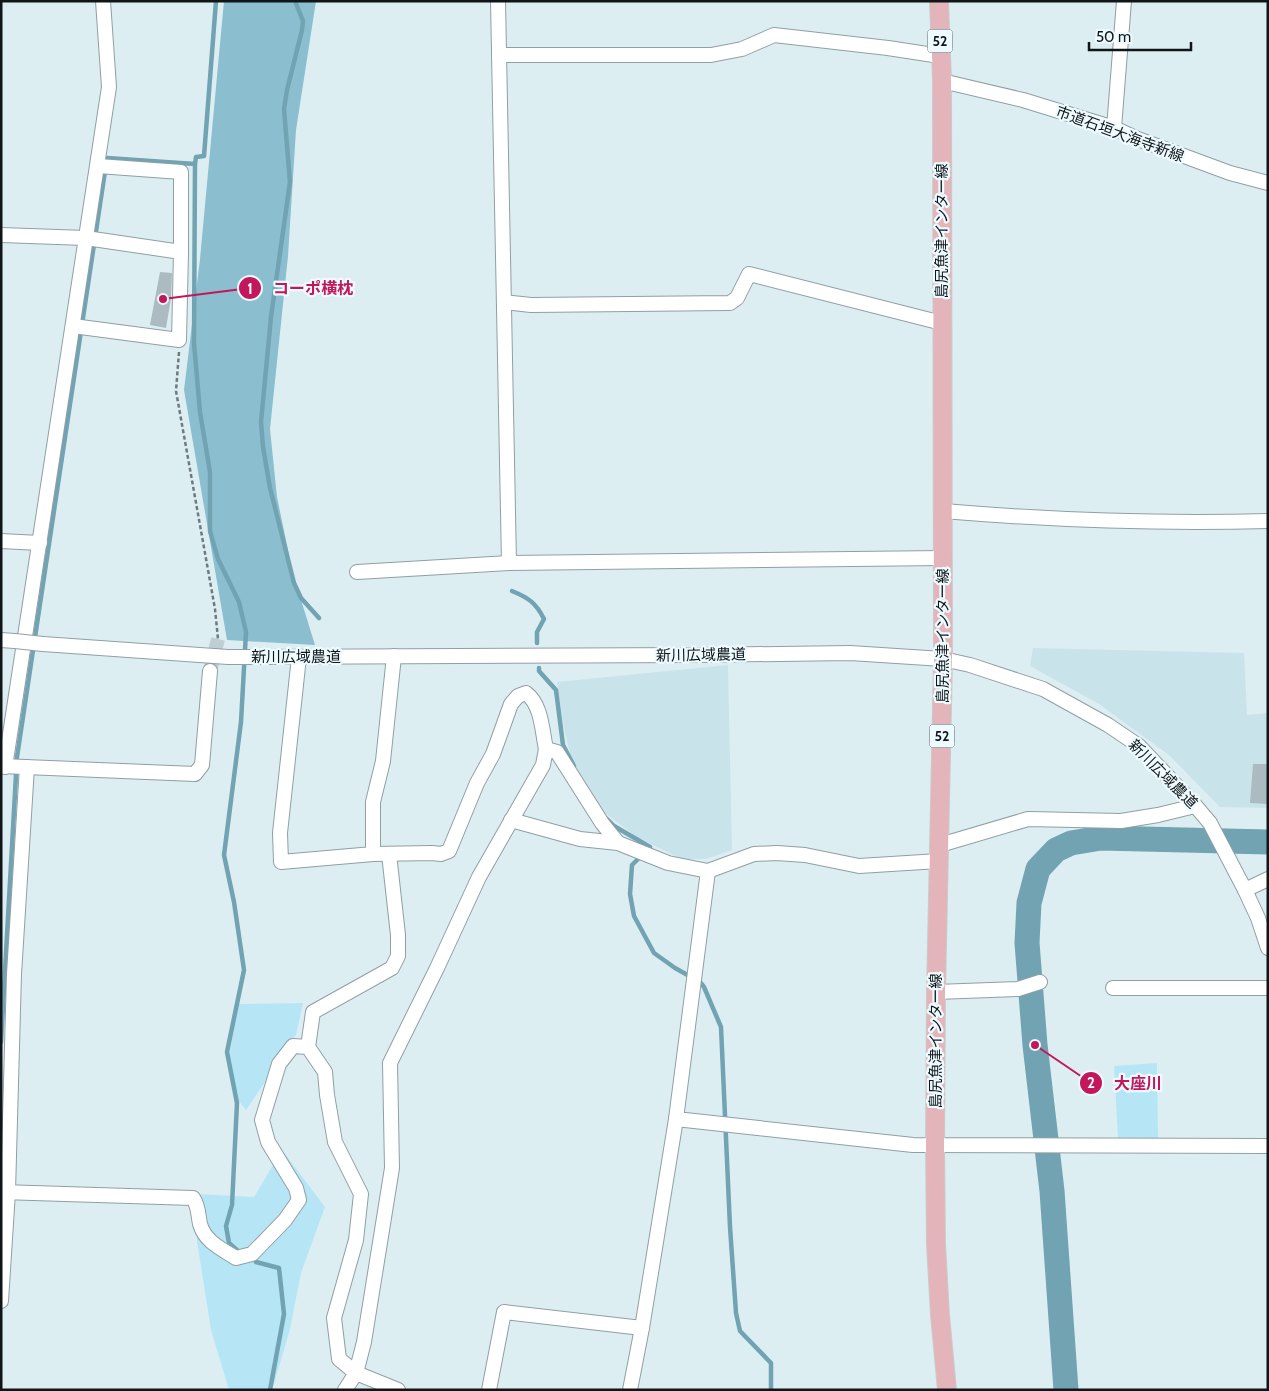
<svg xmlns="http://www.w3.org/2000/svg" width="1269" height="1391" font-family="Cabin,'Noto Sans JP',sans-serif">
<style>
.built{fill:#c9e3eb}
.green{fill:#b6e6f6}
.forest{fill:#8bbecf}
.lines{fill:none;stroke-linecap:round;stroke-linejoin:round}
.stream{stroke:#71a3b3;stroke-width:4.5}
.river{stroke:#71a3b3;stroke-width:25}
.building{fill:#abbbc1}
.minor-tunnel{stroke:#beced2;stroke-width:14;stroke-dasharray:14 7;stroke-linecap:butt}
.minor-casing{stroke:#909fa4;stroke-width:16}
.major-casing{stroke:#cacccc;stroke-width:20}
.path{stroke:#6f7a7d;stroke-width:2.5;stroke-dasharray:4 2.5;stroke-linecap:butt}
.minor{stroke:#fff;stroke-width:14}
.major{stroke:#e3b4b9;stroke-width:18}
.minor-bridge-casing{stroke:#909fa4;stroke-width:16;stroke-linecap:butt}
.minor-bridge{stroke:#fff;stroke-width:14}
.labels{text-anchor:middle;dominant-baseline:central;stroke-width:4.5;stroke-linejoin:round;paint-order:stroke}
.shield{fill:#edfaff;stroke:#525a5d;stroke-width:1}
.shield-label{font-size:14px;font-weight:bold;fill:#101618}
.street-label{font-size:15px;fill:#101618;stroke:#edfaff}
.leader{fill:none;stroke:#c2185b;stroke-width:2}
.callout-dot{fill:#c2185b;stroke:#edfaff;stroke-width:2}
.mark-label{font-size:15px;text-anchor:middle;font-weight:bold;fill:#fff}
.callout-label{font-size:16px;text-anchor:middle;font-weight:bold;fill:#c2185b;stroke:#edfaff;stroke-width:4.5;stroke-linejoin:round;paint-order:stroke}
</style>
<rect width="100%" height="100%" fill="#ddeef3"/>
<g class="built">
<path d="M1033,648L1244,653L1247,715L1268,713V808L1220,807L1169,755L1099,704L1030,666Z"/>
<path d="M728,665L732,850L706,859H682L638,838L601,810L572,762L563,724L557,682Z"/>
</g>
<g class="green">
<path d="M303,1003L296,1035L279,1053L265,1082L246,1110L238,1100L229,1055L239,1004Z"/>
<path d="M1157,1063L1158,1138L1118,1139L1114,1066Z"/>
<path d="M282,1150L325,1207L301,1273L290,1329L274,1384L266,1390H229L211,1330L197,1241L196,1194L254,1197Z"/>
</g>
<path class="forest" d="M224,1H316L296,130L288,256L270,429L277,497L293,574L315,645L227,640L184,390L200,259Z"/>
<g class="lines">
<g class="stream">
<path d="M216,1L204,156L196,157L195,164L194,343L200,412L210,472V531L218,559L239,602L246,632L241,722L224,855L234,902L244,970L227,1052L237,1103L232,1205L226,1226L229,1243L238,1251"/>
<path d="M295,1L303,21L302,30L287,90L284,109L290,182L271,317L261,422L263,447L270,488L294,583L301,598L319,618"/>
<path d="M512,591C529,598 536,603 544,619L537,632V643"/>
<path d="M539,668V671L556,690L563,745L574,766"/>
<path d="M607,819L614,826L650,847L632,865L630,894L634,916L654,953L675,968L700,982L704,987L721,1027L730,1227L736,1313L740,1331L771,1363V1390"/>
<path d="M1,1042L17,757L107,158L195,164"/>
<path d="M256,1262L279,1268L284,1314L270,1390"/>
</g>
<path class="river" d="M1066,1390L1052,1191L1035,1045L1027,943L1029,903L1038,869L1056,850L1071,843L1101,838L1268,842"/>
</g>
<g class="building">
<path d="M160,272L172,273L171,298L166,328L150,325Z"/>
<path d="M1253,764H1268V804L1250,803Z"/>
</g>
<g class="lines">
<path class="minor-tunnel" d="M210,671L218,639"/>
<defs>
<g id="minor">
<path d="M498,1L509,563L943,558"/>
<path d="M499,55H711L742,49L774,35L888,48L940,56"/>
<path d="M942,81L1023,100L1114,128L1138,139L1230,173L1268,183"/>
<path d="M1114,128L1124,1"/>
<path d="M98,166L181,172V252"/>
<path d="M1,235L86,238L181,252L179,340L73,326"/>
<path d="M504,302L531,305L730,303L737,298L749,274L942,323"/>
<path d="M943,511C1051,520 1160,524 1268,521"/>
<path d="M1,541L40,543"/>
<path d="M357,572L509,563"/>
<path d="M1,640L15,641"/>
<path d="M43,644L228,657L697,655L850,653L943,659L970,665L1043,689L1108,725L1139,746L1193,803L1210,823L1245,890L1258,918L1268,948"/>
<path d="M299,657L280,833L281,862L373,854V802L383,761L394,656"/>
<path d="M1,766L195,774L202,765L210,671"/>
<path d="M5,767L109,87L103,1"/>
<path d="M511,820L580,839L618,843L668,863L708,871"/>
<path d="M940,845L1028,819L1121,821L1158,815L1195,806"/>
<path d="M373,854L432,853L441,854L449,851L477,783L493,754L511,704L518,696L526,693C542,705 542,731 546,749"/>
<path d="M939,861L859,866L805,855L777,853L754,854L708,871L676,1119L913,1145L1268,1146"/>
<path d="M1245,890L1268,879"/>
<path d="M1113,988H1268"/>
<path d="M936,992L1018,989L1040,982"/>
<path d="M308,1047L313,1012L392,968L398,956V935L389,854"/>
<path d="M1,1192L193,1198C199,1207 198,1215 200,1224C205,1242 222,1249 236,1258L252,1254L285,1220L299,1200L296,1188L268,1142L262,1120L279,1064L293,1046L308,1047L325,1072L327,1095L335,1142L361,1194L356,1240L334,1318L339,1359L356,1373L398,1390"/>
<path d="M1,1301L8,1192L14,974L27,767"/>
<path d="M345,1390L356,1373L364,1342L392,1168L390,1063L437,968L479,877L543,765L546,749L557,752L602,823L618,843"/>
<path d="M489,1390L504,1312L642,1328L676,1119"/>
<path d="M630,1390L642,1328"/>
</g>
<path id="major" d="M939,1L942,81L943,659L936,992L935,1145L936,1244L940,1315L947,1390"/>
</defs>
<use href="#minor" class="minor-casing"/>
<use href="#major" class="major-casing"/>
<path class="path" d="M179,352L176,391L215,609L218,639"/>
<use href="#minor" class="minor"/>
<use href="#major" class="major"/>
<defs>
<path id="minor-bridge" d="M15,641L43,644"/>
</defs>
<use href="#minor-bridge" class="minor-bridge-casing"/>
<use href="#minor-bridge" class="minor-bridge"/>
</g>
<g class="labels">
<g class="shield">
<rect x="927.5" y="29.5" width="25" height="23" rx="4"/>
<rect x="929.5" y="724.5" width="25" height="23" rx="4"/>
</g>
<g class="shield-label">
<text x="940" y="41">52</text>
<text x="942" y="736">52</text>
</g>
<g class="street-label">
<text transform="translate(1120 134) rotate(20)">市道石垣大海寺新線</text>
<text transform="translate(942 231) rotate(-90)">島尻魚津インター線</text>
<text transform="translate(943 636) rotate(-90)">島尻魚津インター線</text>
<text transform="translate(701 655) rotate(-1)">新川広域農道</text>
<text x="296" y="657">新川広域農道</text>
<text transform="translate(1163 774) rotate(45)">新川広域農道</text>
<text transform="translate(936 1041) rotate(-90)">島尻魚津インター線</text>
</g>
</g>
<path class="leader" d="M163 299L250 288M1035 1045L1091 1083"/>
<g class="callout-dot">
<circle cx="163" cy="299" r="5"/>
<circle cx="1035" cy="1045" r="5"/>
<circle cx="250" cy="288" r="12"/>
<circle cx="1091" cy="1083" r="12"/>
</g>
<g class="mark-label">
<text x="250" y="294">1</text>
<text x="1091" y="1088">2</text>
</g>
<g class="callout-label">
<text x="313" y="294">コーポ横枕</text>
<text x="1138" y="1089">大座川</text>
</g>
<rect width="1269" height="1391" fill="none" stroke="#101618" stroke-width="5"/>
<path d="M1089 42v8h102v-8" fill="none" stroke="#101618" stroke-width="2.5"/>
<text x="1096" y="42" font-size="15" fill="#101618" stroke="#edfaff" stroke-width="4" paint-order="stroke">50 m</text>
</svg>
